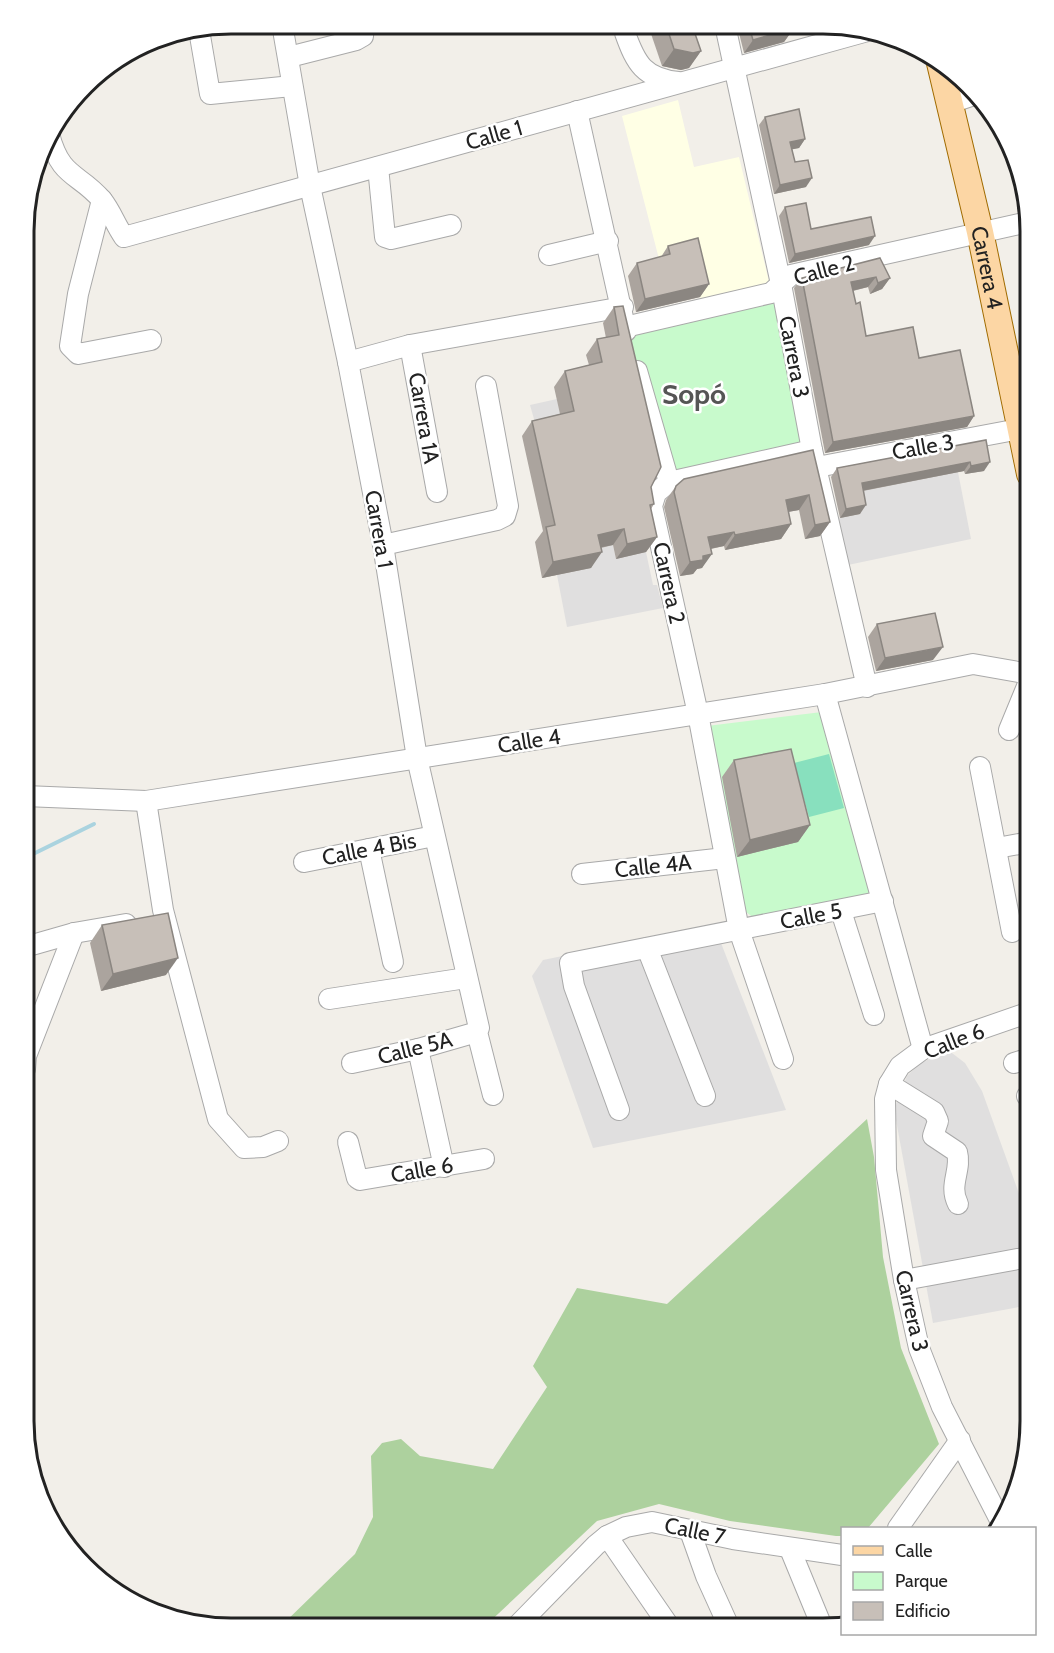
<svg xmlns="http://www.w3.org/2000/svg" width="1054" height="1653" font-family="Cabin,sans-serif">
<style>
.residential{fill:#e0dfdf}
.education{fill:#ffffe5}
.forest{fill:#add19e}
.park{fill:#c8facc}
.pitch{fill:#88e0be}
.lines{fill:none;stroke-linecap:round;stroke-linejoin:round}
.stream{stroke:#aad3df;stroke-width:4}
.minor-casing{stroke:#a9a9a9;stroke-width:22}
.major-casing{stroke:#a06b00;stroke-width:28}
.minor{stroke:#fff;stroke-width:20}
.major{stroke:#fcd6a4;stroke-width:26}
.wall{fill:#aba49e}
.shaded-wall{fill:#8b8681}
.building{fill:#c7bfb8;stroke:#8b8681;stroke-width:1.5}
.labels{text-anchor:middle;dominant-baseline:central;stroke-width:5;stroke-linejoin:round;paint-order:stroke}
.street-label{font-size:22px;fill:#222;stroke:#fff}
.district-label{font-size:28px;font-weight:bold;fill:#555;stroke:#fff}
.rim{fill:none;stroke:#222;stroke-width:3}
</style>
<rect width="100%" height="100%" fill="#f2efe9"/>
<g class="residential">
<path d="M557,399L562,420L536,426L530,405Z"/>
<path d="M958,472L971,539L848,565L839,518L860,514L856,492Z"/>
<path d="M613,545L616,559L646,552L653,585H657L663,608L567,627L557,575L590,568L587,550Z"/>
<path d="M714,925L786,1110L593,1148L532,976L543,960Z"/>
<path d="M948,1050L965,1063L982,1091L1030,1224V1305L933,1323L894,1109L907,1076L919,1064Z"/>
</g>
<path class="education" d="M678,100L694,167L739,157L770,286L701,303L689,252L659,259L622,116Z"/>
<path class="forest" d="M867,1119L874,1157L883,1257L901,1348L939,1444L868,1528H842V1536H836L730,1521L659,1504L597,1521L483,1628L280,1627L355,1554L373,1517L371,1456L382,1443L401,1439L420,1456L493,1469L547,1387L533,1366L577,1288L667,1304Z"/>
<g class="park">
<path d="M781,284L812,450L669,482L625,327Z"/>
<path d="M822,712L872,894L754,918L746,912L707,726Z"/>
</g>
<path class="pitch" d="M829,754L844,808L809,817L794,763Z"/>
<g class="lines">
<path class="stream" d="M25,858L94,824"/>
<defs>
<g id="minor">
<path d="M282,24L310,186L348,362L383,545L417,758L479,1028L477,1032L493,1095"/>
<path d="M725,25L781,284L812,450L867,687"/>
<path d="M199,30L210,94L292,86"/>
<path d="M625,33C636,64 644,78 678,82"/>
<path d="M289,57L356,40L363,36L364,24"/>
<path d="M950,103L971,96"/>
<path d="M577,111L626,331"/>
<path d="M49,134C61,179 78,172 102,200C111,211 116,226 124,237L864,32"/>
<path d="M378,167L385,237L391,239L451,225"/>
<path d="M102,200L78,294L70,346L78,354L151,340"/>
<path d="M549,255L608,241"/>
<path d="M625,327L771,293L791,275L1028,222"/>
<path d="M410,345L437,492"/>
<path d="M348,362L410,345L623,307"/>
<path d="M637,371L669,482L656,493L652,506L698,714L739,930L783,1059"/>
<path d="M817,467L1030,427"/>
<path d="M669,482L812,450"/>
<path d="M383,545L497,520L505,516L508,506L486,386"/>
<path d="M825,694L923,1049"/>
<path d="M1009,730L1030,679"/>
<path d="M980,767L1012,932"/>
<path d="M25,796L146,801L825,694L973,664L1030,674"/>
<path d="M146,801L163,910L218,1119L244,1148L263,1147L278,1141"/>
<path d="M997,848L1030,842"/>
<path d="M369,849L393,962"/>
<path d="M304,862L434,836"/>
<path d="M582,874L725,858"/>
<path d="M841,911L874,1015"/>
<path d="M25,947L74,933L126,924"/>
<path d="M647,948L705,1096"/>
<path d="M329,999L466,978"/>
<path d="M418,1049L444,1167"/>
<path d="M352,1063L418,1049L477,1032"/>
<path d="M1014,1063L1030,1058"/>
<path d="M25,1069L26,1056L74,933"/>
<path d="M889,1084L934,1112L938,1121L933,1136L957,1152C962,1170 948,1185 958,1204"/>
<path d="M1027,1096L1030,1095"/>
<path d="M619,1110L574,986L570,963L883,901"/>
<path d="M348,1142L357,1178L360,1180L484,1159"/>
<path d="M904,1280L1029,1257"/>
<path d="M1001,1522L942,1407L919,1348L904,1280L886,1170L885,1099L889,1084L900,1066L923,1049L1030,1012"/>
<path d="M898,1528L960,1440"/>
<path d="M690,1531L706,1576L730,1629"/>
<path d="M607,1536L671,1629"/>
<path d="M790,1549L823,1629"/>
<path d="M515,1628L596,1545L607,1536L626,1527L652,1522L733,1539L842,1555"/>
</g>
<g id="major">
<path id="s1" d="M940,63L980,232L1030,474"/>
</g>
</defs>
<use href="#minor" class="minor-casing"/>
<use href="#major" class="major-casing"/>
<use href="#minor" class="minor"/>
<use href="#major" class="major"/>
</g>
<g class="wall">
<path d="M648,25H692L701,51L689,68L681,70L662,66Z"/>
<path d="M737,25L793,26L794,28L784,42L744,53Z"/>
<path d="M765,117L805,139L799,148L792,149L795,162L806,187L774,194L759,125Z"/>
<path d="M785,207L811,229L869,245L789,263L779,216Z"/>
<path d="M668,246L709,284L700,297L636,312L628,276L637,263L661,257Z"/>
<path d="M880,258L890,278L882,289L870,294L868,287L853,291L856,304L866,336L919,358L974,416L967,427L825,453L794,288L802,278Z"/>
<path d="M614,307L651,487L654,504L651,509L657,537L646,552L616,559L613,545L601,548L591,568L542,578L535,542L543,531L522,436L532,421L560,414L554,387L565,371L589,365L586,355L597,339L606,338L603,323Z"/>
<path d="M986,440L984,471L965,474L964,471L863,491L860,514L840,518L831,477L837,468Z"/>
<path d="M813,450L830,522L820,536L805,539L799,510L788,512L791,524L781,539L725,550L724,546L711,549L702,568L697,569L693,574L680,576L664,507L666,500L676,486Z"/>
<path d="M877,624L933,660L876,671L868,637Z"/>
<path d="M734,760L810,825L798,842L737,857L722,777Z"/>
<path d="M102,925L166,975L101,991L90,943Z"/>
</g>
<g class="shaded-wall">
<path d="M794,28L784,42L744,53L753,40Z"/>
<path d="M674,49L701,51L689,68L681,70L662,66Z"/>
<path d="M805,139L799,148L784,151L790,142Z"/>
<path d="M812,178L806,187L774,194L780,185Z"/>
<path d="M875,236L869,245L789,263L795,254Z"/>
<path d="M876,277L868,287L843,293L851,282Z"/>
<path d="M890,278L882,289L870,294L878,283Z"/>
<path d="M709,284L700,297L636,312L645,299Z"/>
<path d="M974,416L967,427L825,453L833,442Z"/>
<path d="M970,462L964,471L856,492L862,483Z"/>
<path d="M990,462L984,471L965,474L971,466Z"/>
<path d="M809,495L799,510L776,514L786,500Z"/>
<path d="M866,505L860,514L840,518L846,509Z"/>
<path d="M830,522L820,536L805,539L815,525Z"/>
<path d="M791,524L781,539L725,550L735,535Z"/>
<path d="M624,529L613,545L587,550L598,535Z"/>
<path d="M734,532L724,546L699,551L708,537Z"/>
<path d="M657,537L646,552L616,559L627,544Z"/>
<path d="M602,552L591,568L542,578L553,562Z"/>
<path d="M712,554L702,568L697,569L693,574L680,576L690,562L703,556Z"/>
<path d="M943,647L933,660L876,671L885,658Z"/>
<path d="M810,825L798,842L737,857L750,840Z"/>
<path d="M178,958L166,975L101,991L113,974Z"/>
</g>
<g class="building">
<path d="M666,25H692L701,51L693,53L674,49Z"/>
<path d="M749,26H793L794,28L753,40Z"/>
<path d="M799,109L805,139L790,142L795,162L808,160L812,178L780,185L765,117Z"/>
<path d="M806,203L811,229L871,217L875,236L795,254L785,207Z"/>
<path d="M698,238L709,284L645,299L637,263L670,254L668,246Z"/>
<path d="M880,258L890,278L878,283L876,277L851,282L856,304L860,302L866,336L913,327L919,358L960,350L974,416L833,442L802,278Z"/>
<path d="M623,306L661,467L651,487L654,504L650,505L657,537L627,544L624,529L598,535L602,552L553,562L546,527L555,525L532,421L574,411L565,371L602,362L597,339L619,335L614,307Z"/>
<path d="M986,440L990,462L971,466L970,462L862,483L866,505L846,509L837,468Z"/>
<path d="M813,450L830,522L815,525L809,495L786,500L791,524L735,535L734,532L708,537L712,554L703,556V560L690,562L674,492L676,486L684,479Z"/>
<path d="M935,613L943,647L885,658L877,624Z"/>
<path d="M791,749L810,825L750,840L734,760Z"/>
<path d="M168,913L178,958L113,974L102,925Z"/>
</g>
<g class="labels">
<g class="street-label">
<text transform="translate(494 135) rotate(-16)">Calle 1</text>
<text stroke="none"><textPath href="#s1" startOffset="210">Carrera 4</textPath></text>
<text transform="translate(824 270) rotate(-15)">Calle 2</text>
<text transform="translate(794 357) rotate(79)">Carrera 3</text>
<text transform="translate(424 418) rotate(80)">Carrera 1A</text>
<text transform="translate(923 447) rotate(-10)">Calle 3</text>
<text transform="translate(379 529) rotate(80)">Carrera 1</text>
<text transform="translate(669 583) rotate(78)">Carrera 2</text>
<text transform="translate(529 741) rotate(-9)">Calle 4</text>
<text transform="translate(369 849) rotate(-11)">Calle 4 Bis</text>
<text transform="translate(653 866) rotate(-6)">Calle 4A</text>
<text transform="translate(811 916) rotate(-11)">Calle 5</text>
<text transform="translate(954 1041) rotate(-21)">Calle 6</text>
<text transform="translate(415 1048) rotate(-14)">Calle 5A</text>
<text transform="translate(422 1170) rotate(-10)">Calle 6</text>
<text transform="translate(912 1311) rotate(77)">Carrera 3</text>
<text transform="translate(695 1531) rotate(12)">Calle 7</text>
</g>
<g class="district-label">
<text x="694" y="394">Sopó</text>
</g>
</g>
<path d="M0 0H1054V1653H0ZM231 34H823A197 197 0 0 1 1020 231V1421A197 197 0 0 1 823 1618H231A197 197 0 0 1 34 1421V231A197 197 0 0 1 231 34Z" fill="#fff" fill-rule="evenodd"/>
<path class="rim" d="M231 34H823A197 197 0 0 1 1020 231V1421A197 197 0 0 1 823 1618H231A197 197 0 0 1 34 1421V231A197 197 0 0 1 231 34Z"/>
<rect x="841" y="1527" width="195" height="108" fill="#ffffff" stroke="#a7a7a7" stroke-width="1.5"/>
<rect x="853" y="1546" width="30" height="9" fill="#fcd6a4" stroke="#a7a7a7" stroke-width="1.5"/>
<text x="895" y="1557" font-size="18" fill="#222222">Calle</text>
<rect x="853" y="1572" width="30" height="18" fill="#c8facc" stroke="#a7a7a7" stroke-width="1.5"/>
<text x="895" y="1587" font-size="18" fill="#222222">Parque</text>
<rect x="853" y="1602" width="30" height="18" fill="#c7bfb8" stroke="#a7a7a7" stroke-width="1.5"/>
<text x="895" y="1617" font-size="18" fill="#222222">Edificio</text>
</svg>
